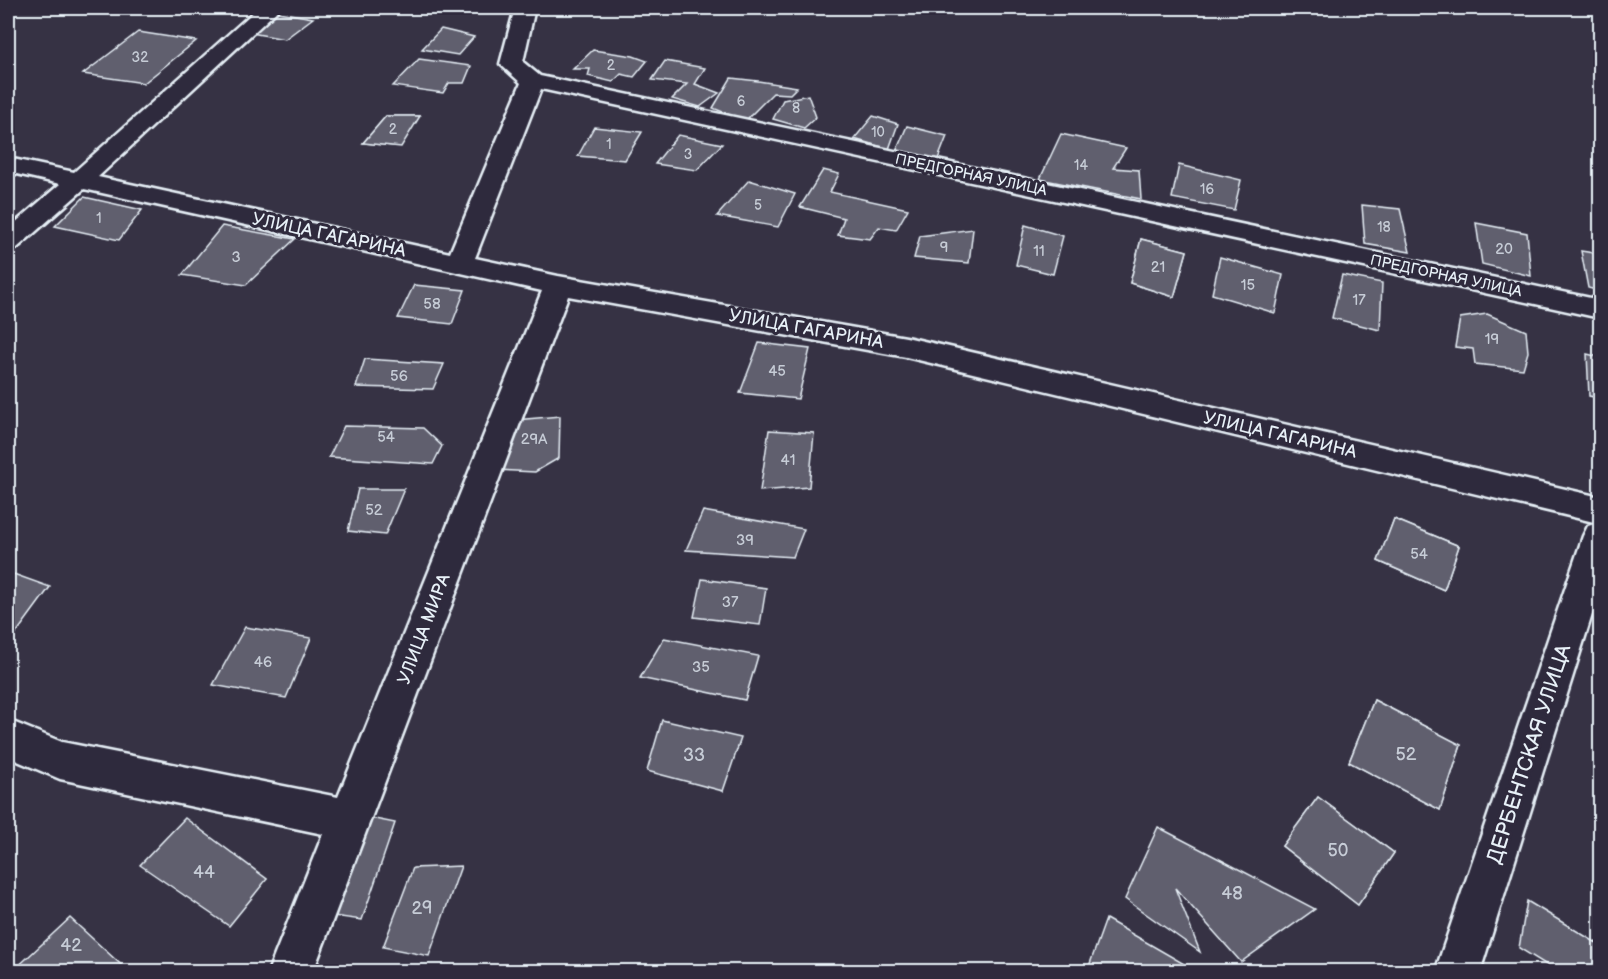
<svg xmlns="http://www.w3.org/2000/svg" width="1608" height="979" font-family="'Balsamiq Sans',sans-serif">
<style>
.building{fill:#605e6e;stroke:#e8f1f8;stroke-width:1.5}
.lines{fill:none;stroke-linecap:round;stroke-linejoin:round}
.minor-casing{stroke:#e8f1f8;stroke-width:5}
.minor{fill:#2f2a3d;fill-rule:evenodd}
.labels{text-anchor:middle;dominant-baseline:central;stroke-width:6;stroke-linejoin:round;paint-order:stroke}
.far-number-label{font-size:14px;fill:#c6ccd6}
.far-street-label{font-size:15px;fill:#e8f1f8;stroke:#2f2a3d}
.number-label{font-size:15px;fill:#c6ccd6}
.street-label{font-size:18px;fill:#e8f1f8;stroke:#2f2a3d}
.near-number-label{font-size:18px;fill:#c6ccd6}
.near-street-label{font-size:21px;fill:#e8f1f8;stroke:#2f2a3d}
</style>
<rect width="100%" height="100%" fill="#363244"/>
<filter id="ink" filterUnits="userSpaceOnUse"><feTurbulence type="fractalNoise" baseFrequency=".0167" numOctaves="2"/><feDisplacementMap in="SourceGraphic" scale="12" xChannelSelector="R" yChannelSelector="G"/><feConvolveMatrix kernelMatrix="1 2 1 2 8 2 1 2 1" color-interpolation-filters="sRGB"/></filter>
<g filter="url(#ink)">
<g class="building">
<path d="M278,12L313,18L285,39L251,33Z"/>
<path d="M441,29L474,37L458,55L422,49Z"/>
<path d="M138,32L196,41L144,83L83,74Z"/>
<path d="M593,50L633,56L647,61L634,77L621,74L613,82L588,76L590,69H573Z"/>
<path d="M419,59L471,66L464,83H449L443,93L393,86Z"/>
<path d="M665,61L705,68L695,84L719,93L700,107L672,99L687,84L652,80Z"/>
<path d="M731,78L758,81L797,87L790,94L773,93L745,121L713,108Z"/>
<path d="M808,95L816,117L804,128L773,119L783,100Z"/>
<path d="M386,116H420L393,146L363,143Z"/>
<path d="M386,116H420L401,147L363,143Z"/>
<path d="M873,116L898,124L889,149L854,139Z"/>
<path d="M907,126L947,136L938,159L895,154Z"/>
<path d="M594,127L642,132L625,160L578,156Z"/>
<path d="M1061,134L1126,148L1113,168L1139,170L1141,199L1040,179Z"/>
<path d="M678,135L722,144L697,170L655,164Z"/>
<path d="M1179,165L1241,180L1234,210L1172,198Z"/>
<path d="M823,170L839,174L830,192L908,209L896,230L879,227L870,239L838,235L844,218L800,207Z"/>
<path d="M749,180L795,194L778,227L717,216Z"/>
<path d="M84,197L142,210L119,240L55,226Z"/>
<path d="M1362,205L1400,209L1410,252L1365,244Z"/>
<path d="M1476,223L1527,233L1531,276L1482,264Z"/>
<path d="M1025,225L1063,236L1053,274L1016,265Z"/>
<path d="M222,226L295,239L246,285L182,275Z"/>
<path d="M973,229L969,263L914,258L920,236Z"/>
<path d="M1141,239L1187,251L1174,297L1130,283Z"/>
<path d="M1141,239L1187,251L1174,297L1130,283Z"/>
<path d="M1581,251L1600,254V291L1588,288Z"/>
<path d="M1220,257L1283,275L1275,313L1212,294Z"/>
<path d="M1342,275L1382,283L1380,330L1332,318Z"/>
<path d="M414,285L465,290L452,324L398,318Z"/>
<path d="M1487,314L1526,331L1528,352L1523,369L1475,364L1473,349L1455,347L1460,318Z"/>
<path d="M759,343L810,349L798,399L740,393Z"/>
<path d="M1587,354L1600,357V398L1589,396Z"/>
<path d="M365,359L444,364L433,389L356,387Z"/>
<path d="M560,416L559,458L535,472L496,470L515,420Z"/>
<path d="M344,426L423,428L442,446L433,464L329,457Z"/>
<path d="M769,430L814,433L809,487L760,491Z"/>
<path d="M358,489H404L385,535L348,531Z"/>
<path d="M703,511L804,529L793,557L686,550Z"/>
<path d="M1394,519L1459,546L1444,590L1378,561Z"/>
<path d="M1394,519L1459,546L1444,590L1378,561Z"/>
<path d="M8,572L50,587L9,643H8Z"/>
<path d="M702,579L766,588L760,625L694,617Z"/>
<path d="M245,627L311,638L286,698L213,685Z"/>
<path d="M664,638L758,656L745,700L640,678Z"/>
<path d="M1374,700L1461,745L1440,810L1349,762Z"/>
<path d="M1374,700L1461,745L1440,810L1349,762Z"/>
<path d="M662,720L741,738L723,791L647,771Z"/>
<path d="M1318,797L1394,853L1358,905L1282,846Z"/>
<path d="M1318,797L1394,853L1358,905L1282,846Z"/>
<path d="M185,818L267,879L229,926L140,865Z"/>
<path d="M370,818L395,823L362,920L333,916Z"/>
<path d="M1158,827L1315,909L1241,962L1175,888L1200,952L1125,899Z"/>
<path d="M461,866L429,956L383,947L413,868Z"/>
<path d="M1527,901L1600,945V972H1558L1519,948Z"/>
<path d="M70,918L129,972H12Z"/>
<path d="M1106,919L1198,972H1087Z"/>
<path d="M612,966L705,969V972H611Z"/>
</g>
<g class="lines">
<defs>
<path id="minor" d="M258,8H280L98,177L450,253L521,83L500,64L515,8H535L523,62L540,76L1600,300V318L541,89L475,258L558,276L906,337L1600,497V589L1480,972H1435L1583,536L1588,526L1598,523L906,357L568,296L313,972H268L323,834L60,779L8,757V720L62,742L338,797L542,291L84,189L17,248L8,250V229L60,184L8,172V158L74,172Z"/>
</defs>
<use href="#minor" class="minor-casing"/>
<use href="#minor" class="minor"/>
</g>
</g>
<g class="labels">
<g class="far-number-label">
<text x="140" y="57">32</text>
<text x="611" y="65">2</text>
<text x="741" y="101">6</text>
<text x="796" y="108">8</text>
<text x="393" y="129">2</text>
<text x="878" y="132">10</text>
<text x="609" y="144">1</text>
<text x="688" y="154">3</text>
<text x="1081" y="165">14</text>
<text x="1207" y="189">16</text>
<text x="758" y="205">5</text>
<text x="99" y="218">1</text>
<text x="1384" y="227">18</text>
</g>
<g class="far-street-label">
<text transform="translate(971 175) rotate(12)">ПРЕДГОРНАЯ УЛИЦА</text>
<text transform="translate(1446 276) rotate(12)">ПРЕДГОРНАЯ УЛИЦА</text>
</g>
<g class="number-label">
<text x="944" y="247">9</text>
<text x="1504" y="249">20</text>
<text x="1039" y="251">11</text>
<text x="236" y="257">3</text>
<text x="1158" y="267">21</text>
<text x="1248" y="285">15</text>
<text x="1359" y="300">17</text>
<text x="432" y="304">58</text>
<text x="1492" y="339">19</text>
<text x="777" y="371">45</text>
<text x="399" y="376">56</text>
<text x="386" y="437">54</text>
<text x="534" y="439">29А</text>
<text x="788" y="460">41</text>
<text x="374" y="510">52</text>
<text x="745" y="540">39</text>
<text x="1419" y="554">54</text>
<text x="730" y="602">37</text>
<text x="263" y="662">46</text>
<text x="701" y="667">35</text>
</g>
<g class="street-label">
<text transform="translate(329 235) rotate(12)">УЛИЦА ГАГАРИНА</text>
<text transform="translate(806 329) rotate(10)">УЛИЦА ГАГАРИНА</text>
<text transform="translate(1280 435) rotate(13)">УЛИЦА ГАГАРИНА</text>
<text transform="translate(424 629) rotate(-69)">УЛИЦА МИРА</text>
</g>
<g class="near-number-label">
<text x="1406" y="754">52</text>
<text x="694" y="755">33</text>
<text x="1338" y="850">50</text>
<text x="204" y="872">44</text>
<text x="1232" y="893">48</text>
<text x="422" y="908">29</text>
<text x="71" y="945">42</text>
</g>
<g class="near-street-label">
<text transform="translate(1529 754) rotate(-72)">ДЕРБЕНТСКАЯ УЛИЦА</text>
</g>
</g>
<rect width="1608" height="979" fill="none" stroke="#2f2a3d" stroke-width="30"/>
<rect x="15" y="15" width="1578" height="949" fill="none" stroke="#e8f1f8" stroke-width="2" filter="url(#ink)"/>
</svg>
